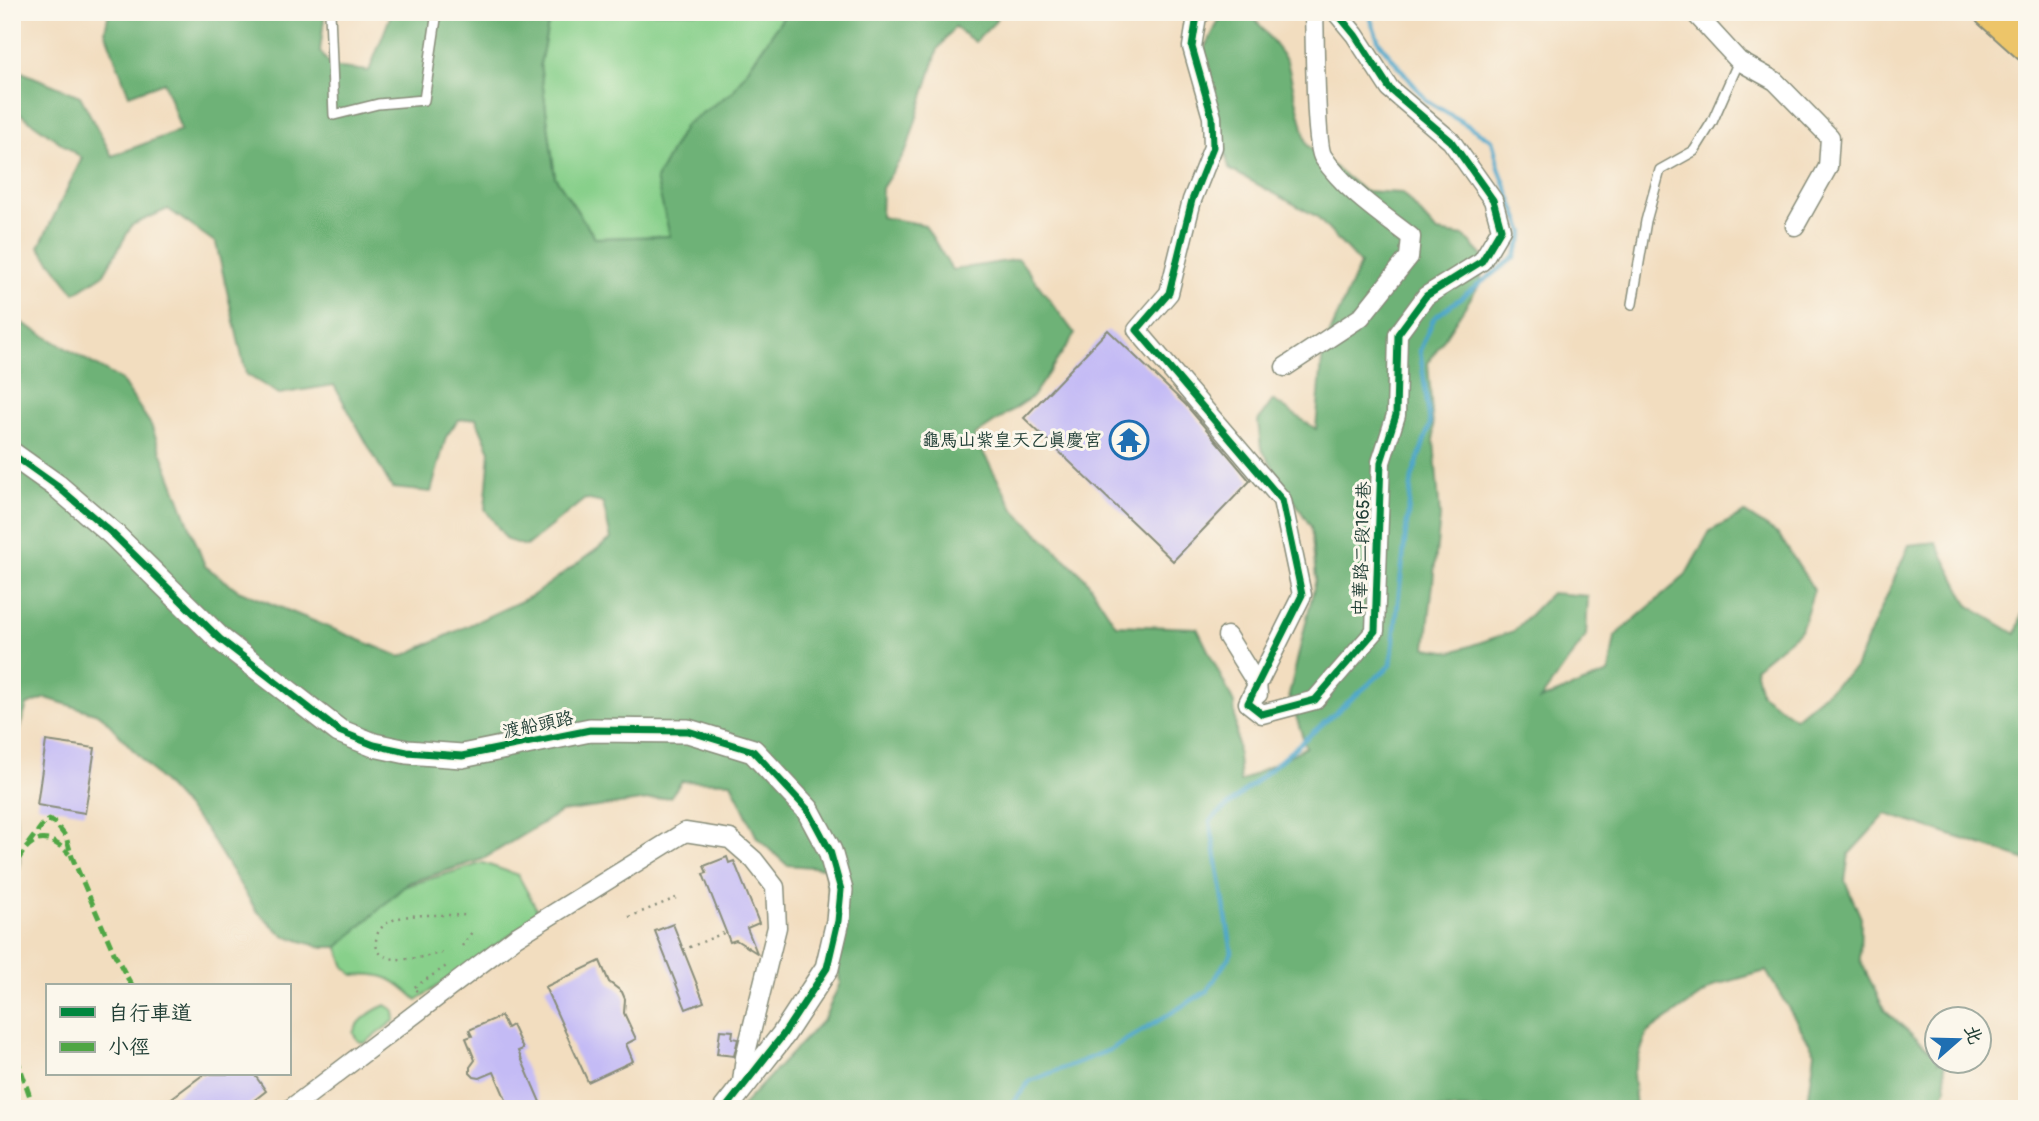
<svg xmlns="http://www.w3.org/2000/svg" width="2039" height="1121" font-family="Pangolin,'LXGW WenKai TC',sans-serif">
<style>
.green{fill:#88d08b;stroke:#548660;stroke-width:2}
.forest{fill:#6eb277;stroke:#467856;stroke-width:2}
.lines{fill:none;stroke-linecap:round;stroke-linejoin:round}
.stream{stroke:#4ba6c9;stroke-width:4.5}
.building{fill:#c4bbf5}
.service-casing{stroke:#888d7a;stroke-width:12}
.minor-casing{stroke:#888d7a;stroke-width:21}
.tertiary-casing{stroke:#888d7a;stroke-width:26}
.primary-casing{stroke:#888d7a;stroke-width:32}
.path{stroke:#888d7a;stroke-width:2.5;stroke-dasharray:2 5;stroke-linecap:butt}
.service{stroke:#fff;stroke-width:9}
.minor{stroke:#fff;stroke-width:18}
.tertiary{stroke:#fff;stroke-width:23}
.primary{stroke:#edc569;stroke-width:28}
.quiet{stroke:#4fa644;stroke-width:5;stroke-dasharray:10 5;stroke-linecap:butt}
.cycleway-casing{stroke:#fbf7ec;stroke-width:11}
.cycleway{stroke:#00873e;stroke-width:7}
.labels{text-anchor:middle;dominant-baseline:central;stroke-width:6;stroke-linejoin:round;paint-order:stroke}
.poi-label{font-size:18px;fill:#1f3d34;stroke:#fbf7ec;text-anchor:end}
.street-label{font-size:18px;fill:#1f3d34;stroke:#fbf7ec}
</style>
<rect width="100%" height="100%" fill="#fbf7ec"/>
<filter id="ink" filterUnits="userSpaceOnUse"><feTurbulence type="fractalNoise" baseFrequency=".0143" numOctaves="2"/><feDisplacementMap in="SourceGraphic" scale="14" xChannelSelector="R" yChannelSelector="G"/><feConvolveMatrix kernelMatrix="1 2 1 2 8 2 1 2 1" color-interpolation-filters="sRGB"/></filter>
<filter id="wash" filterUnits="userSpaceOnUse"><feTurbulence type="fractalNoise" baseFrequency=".00686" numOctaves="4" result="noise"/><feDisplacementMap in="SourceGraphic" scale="28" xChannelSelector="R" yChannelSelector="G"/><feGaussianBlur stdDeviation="1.57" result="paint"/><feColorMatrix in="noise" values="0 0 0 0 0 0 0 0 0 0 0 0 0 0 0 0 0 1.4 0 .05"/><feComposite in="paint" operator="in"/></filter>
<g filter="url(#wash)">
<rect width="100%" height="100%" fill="#f2ddbf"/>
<g class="green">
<path d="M556,12H787L732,92L685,125L670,236L595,238L555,177L540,64L548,24Z"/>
<path d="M483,863L518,875L540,915L417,1000C395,979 384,972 353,975L345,967L336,943L383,893Z"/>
<path d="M386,1005L394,1010L395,1020L365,1043L358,1041L353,1033C357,1021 374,1009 386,1005Z"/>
</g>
<g class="forest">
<path d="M109,12H325L320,51L331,67L369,71L390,17L388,12H556L548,25L540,64L555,177L595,238L670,236L656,179L685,125L732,92L787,12H999L995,22L975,42L955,27L938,49L907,149L882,188L881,217L925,225L952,270L1019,259L1075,334L1032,397L974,436L1015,511L1085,578L1116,625L1197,628L1234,703L1240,782L1306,747L1289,695L1316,579L1311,527L1261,448L1258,421L1273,400L1316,429L1323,349L1360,264L1316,216L1229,169L1204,51L1220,18L1229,12H1250L1287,61L1307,145L1364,191L1402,193L1437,232L1464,236L1483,256L1480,284L1428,363L1440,517L1426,648L1452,652L1514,631L1551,593L1588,596L1586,636L1540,700L1609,673L1615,636L1685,576L1710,531L1745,513L1779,535L1814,590L1801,630L1755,668L1761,694L1795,718L1855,668L1909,545L1936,542L1969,606L2016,634L2027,597V860L1886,814L1849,854L1845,881L1861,918L1860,960L1885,1011L1937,1056L1938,1062H1944L1946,1089L1935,1109H1807L1815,1052L1766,971L1716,985L1647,1033L1633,1074L1636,1109H739L824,1019L840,983L825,868L787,865L757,838L731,782L682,781L670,797L561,812L483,859L408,883L338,947H320L283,935L256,910L205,828L101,715L46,698L27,705L12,755V317L121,380L151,425L205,566L238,590L401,657L532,596L611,539L603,503L585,499L526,546L507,540L485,509L490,451L476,418L458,420L446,437L431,492L392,488L334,385L279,394L246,374L216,243L168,209L132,225L104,274L75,293L39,247L82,158L12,108V68L80,96L112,156L181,130L164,82L129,95L105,31Z"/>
<path d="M12,781L20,861L12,892Z"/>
</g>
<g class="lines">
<path class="stream" d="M1008,1109L1030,1081L1110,1050L1207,991L1232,952L1210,821L1391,665L1412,478L1430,424L1420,350L1434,318L1515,257L1524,233L1500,171L1492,140L1427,101L1379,42L1368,12"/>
</g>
<g id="blocks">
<g class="building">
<path d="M1108,330L1186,405L1250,481L1173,561L1024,418Z"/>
<path d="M46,741L95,748L85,813L37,805Z"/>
<path d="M727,857L729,863L734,861L759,923L747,928L757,953L736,940L730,942L703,874L707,873L704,866Z"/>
<path d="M673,924L704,1002L686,1009L655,931Z"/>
<path d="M600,961L609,982L622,992L625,999L624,1013L636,1039L626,1044L633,1061L588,1082L545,987Z"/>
<path d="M501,1016L507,1028L512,1025L523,1049L518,1051L543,1109H510L494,1072L480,1078L474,1077L470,1073V1067L475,1060L466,1038L472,1036L469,1030Z"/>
<path d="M720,1030L733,1031L732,1038L738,1039L734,1056L717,1054Z"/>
<path d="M204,1074H254L266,1091L243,1109H157Z"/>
</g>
</g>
</g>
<g filter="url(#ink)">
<use href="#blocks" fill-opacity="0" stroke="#888d7a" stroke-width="2"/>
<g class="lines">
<defs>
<g id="service">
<path d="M330,12L334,115L378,104L424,100L437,12"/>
<path d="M1632,304L1646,221L1660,170L1694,151L1712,122L1739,61"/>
</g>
<g id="minor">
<path d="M1203,12L1197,16L1192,47L1212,117L1213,147L1192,200L1169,293L1137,330L1282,500L1302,595L1248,703L1262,714L1315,700L1375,631L1381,462L1396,415L1398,334L1426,296L1482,261L1501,229L1493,200L1451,141L1390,89L1355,35L1336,12"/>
<path d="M1694,12L1739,61L1775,81L1830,137L1828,167L1795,226"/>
<path d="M1285,367L1361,317L1409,257L1411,237C1380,213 1345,190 1323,157C1315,145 1315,34 1314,12"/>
<path d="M1227,636L1257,684L1258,694"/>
<path d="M290,1109L516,937L685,832L730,839L754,860L775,887L777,927L745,1057L741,1090"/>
</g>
<path id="tertiary" d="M12,454L57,486L113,534L220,639L339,731L374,745L407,752L462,756L590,730L688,731L753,751L808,810L830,851L841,890L838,921L827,968L783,1035L725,1109"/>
<path id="primary" d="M1988,12L2027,47"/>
</defs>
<use href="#service" class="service-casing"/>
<use href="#minor" class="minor-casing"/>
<use href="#tertiary" class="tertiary-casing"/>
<use href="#primary" class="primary-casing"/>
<g class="path">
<path d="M629,917L676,898"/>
<path d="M462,946L472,932"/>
<path d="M683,950L726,932"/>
<path d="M442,953C426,956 376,970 376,942C376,932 382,925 391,921C409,912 445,916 466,915"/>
<path d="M417,991L413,988L448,965"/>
</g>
<use href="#service" class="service"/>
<use href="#minor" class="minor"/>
<use href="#tertiary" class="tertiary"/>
<use href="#primary" class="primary"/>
<g class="quiet">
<path d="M28,844L44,823L49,820L55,823L66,837L72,857L114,953L132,986"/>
<path d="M12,875C23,843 41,825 69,854"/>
<path d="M12,1043L34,1109"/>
</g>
<defs>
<g id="cycleway">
<path d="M1203,12L1197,16L1192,47L1212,117L1213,147L1192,200L1169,293L1137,330L1282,500L1302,595L1248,703L1262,714L1315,700L1375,631L1381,462L1396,415L1398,334L1426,296L1482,261L1501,229L1493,200L1451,141L1390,89L1355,35L1336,12"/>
<path d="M12,454L57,486L113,534L220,639L339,731L374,745L407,752L462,756L590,730L688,731L753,751L808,810L830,851L841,890L838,921L827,968L783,1035L725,1109"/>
</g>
</defs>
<use href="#cycleway" class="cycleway-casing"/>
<use href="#cycleway" class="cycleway"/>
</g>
</g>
<defs>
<symbol id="temple-ring" viewBox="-11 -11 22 22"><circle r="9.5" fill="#fbf7ec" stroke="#1f6fb2" stroke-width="1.5"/><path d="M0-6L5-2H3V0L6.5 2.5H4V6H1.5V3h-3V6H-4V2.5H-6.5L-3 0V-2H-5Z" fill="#1f6fb2"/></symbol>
</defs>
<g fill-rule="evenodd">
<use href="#temple-ring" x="1107" y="418" width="44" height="44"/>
</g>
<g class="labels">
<g class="poi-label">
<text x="1102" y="440">龜馬山紫皇天乙真慶宮</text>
</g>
<g class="street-label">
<text transform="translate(1362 549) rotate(-88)">中華路二段165巷</text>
<text transform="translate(538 725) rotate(-12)">渡船頭路</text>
</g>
</g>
<rect width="2039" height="1121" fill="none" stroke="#fbf7ec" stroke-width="42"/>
<rect x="46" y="984" width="245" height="91" fill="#fbf7ec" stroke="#a3ada2" stroke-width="2"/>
<rect x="60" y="1007" width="35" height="10" fill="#00873e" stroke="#a3ada2" stroke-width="2"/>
<text x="108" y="1020" font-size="21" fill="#1f3d34">自行車道</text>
<rect x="60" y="1042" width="35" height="10" fill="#4fa644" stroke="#a3ada2" stroke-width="2"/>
<text x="108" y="1054" font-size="21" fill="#1f3d34">小徑</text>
<g transform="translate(1958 1040) rotate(70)"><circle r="33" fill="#fbf7ec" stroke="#a3ada2" stroke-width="2"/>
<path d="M0-5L12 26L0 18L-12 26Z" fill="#1f6fb2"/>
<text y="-10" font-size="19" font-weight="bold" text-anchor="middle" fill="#1f3d34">北</text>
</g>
</svg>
